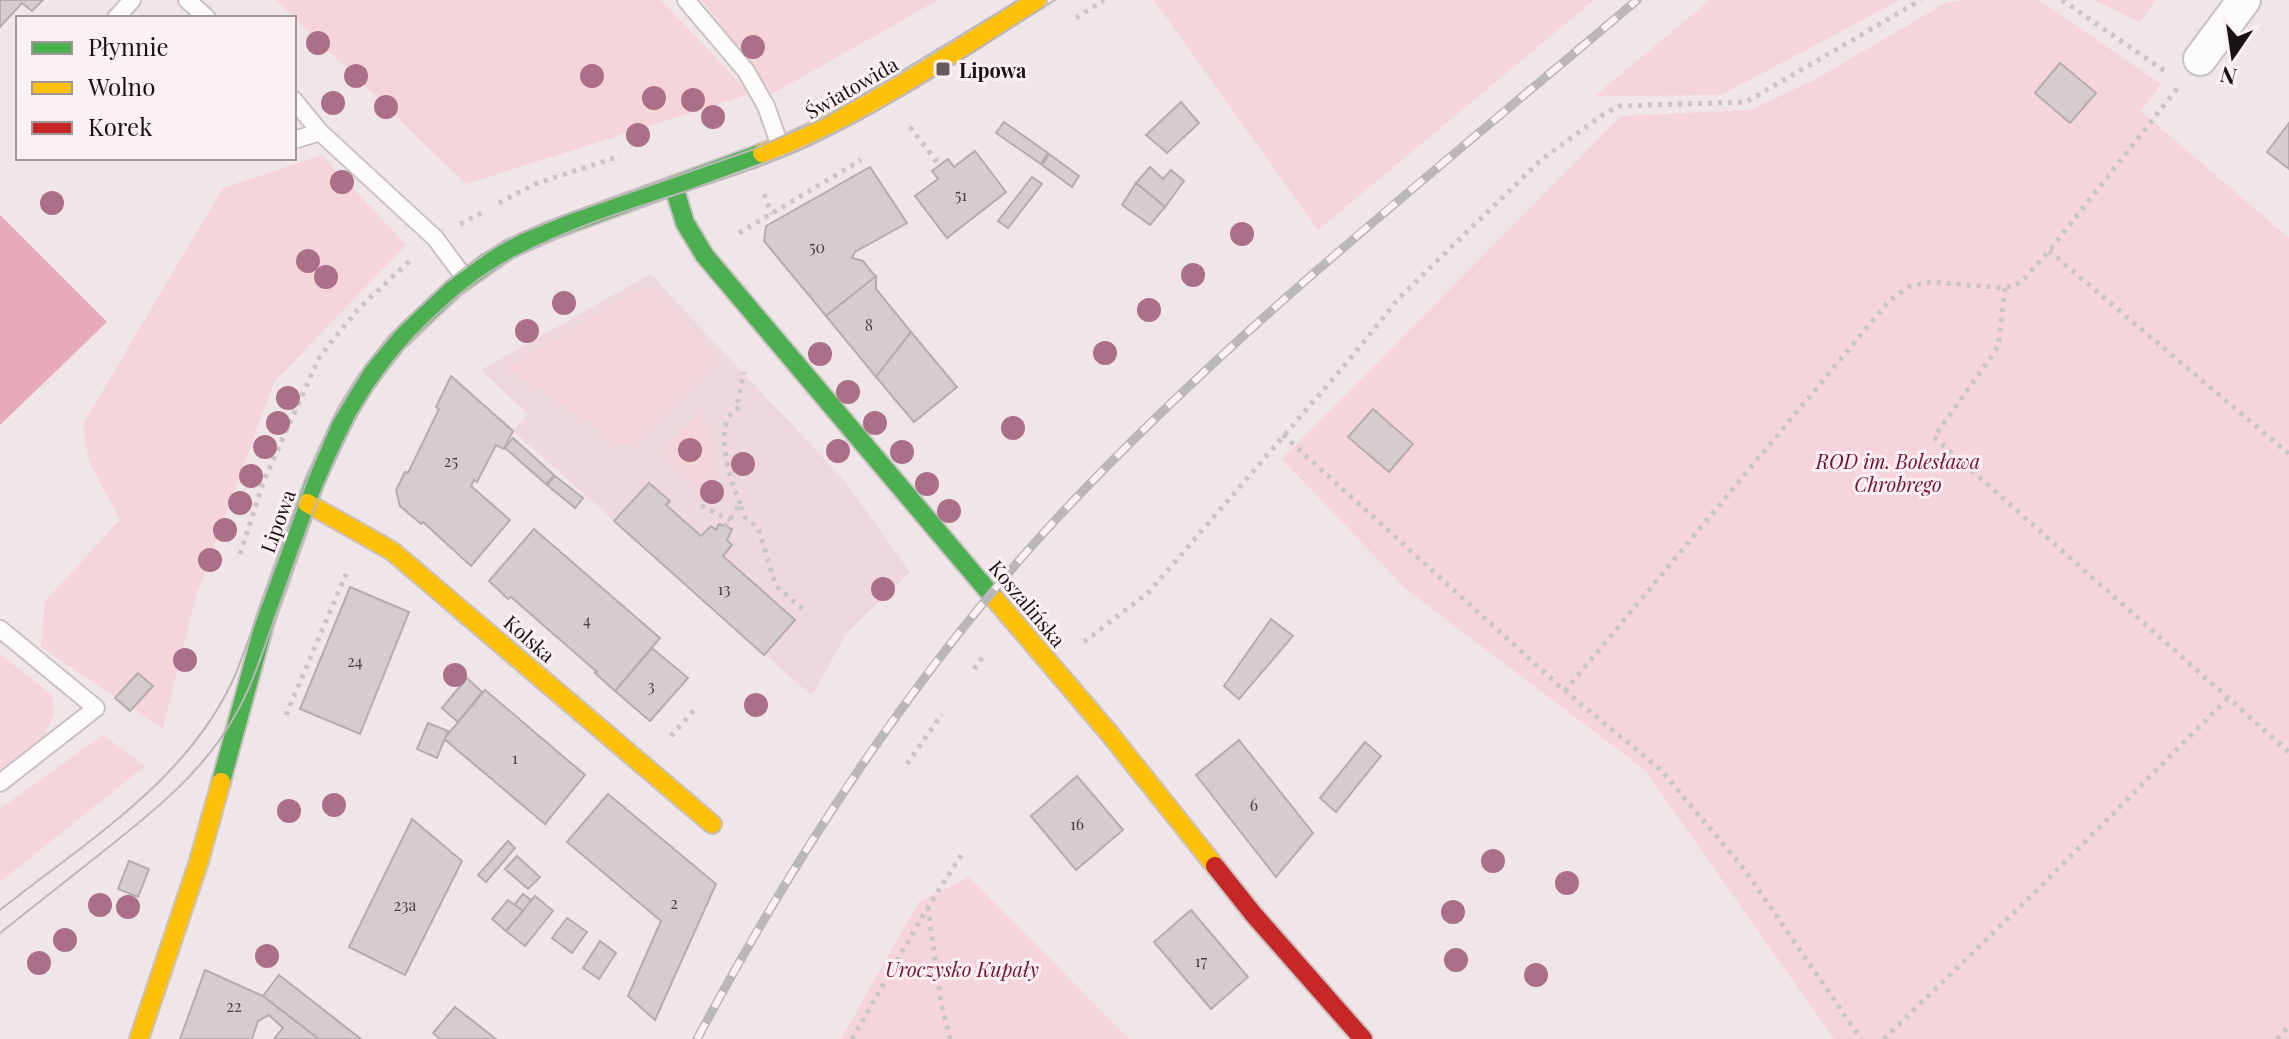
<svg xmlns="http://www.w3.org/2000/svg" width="2289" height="1039" font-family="'Playfair Display',serif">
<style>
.built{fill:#eed8dd}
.green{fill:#f6d4dc}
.water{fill:#e7aaba}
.building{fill:#d6cccf;stroke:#b5acae;stroke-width:2}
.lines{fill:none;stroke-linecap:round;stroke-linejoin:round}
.lane-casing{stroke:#c9c1c2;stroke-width:20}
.street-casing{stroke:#c9c1c2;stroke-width:36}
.fast-casing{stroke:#c9c1c2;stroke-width:22}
.slow-casing{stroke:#c9c1c2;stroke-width:22}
.jam-casing{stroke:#c9c1c2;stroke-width:22}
.path{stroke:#cac6c7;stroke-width:5;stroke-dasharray:4 6;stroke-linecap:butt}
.lane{stroke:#fdfbfc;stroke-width:16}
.street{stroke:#fdfbfc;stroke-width:32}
.fast{stroke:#4caf50;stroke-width:18}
.slow{stroke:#ffc107;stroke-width:18}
.jam{stroke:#c62828;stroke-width:18}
.tram{stroke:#bab7b8;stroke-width:2}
.rail-casing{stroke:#bab7b8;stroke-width:9}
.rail{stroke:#fdf0f2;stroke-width:6;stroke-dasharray:18;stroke-linecap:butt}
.tree{fill:#ab7087}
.poi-dot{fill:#645c5e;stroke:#fdf0f2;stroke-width:3}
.labels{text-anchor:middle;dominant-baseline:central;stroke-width:6;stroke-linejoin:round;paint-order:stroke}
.number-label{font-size:16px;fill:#484042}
.poi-label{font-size:20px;font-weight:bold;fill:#191213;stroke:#fdf0f2;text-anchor:start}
.street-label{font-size:20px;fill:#191213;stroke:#fdf0f2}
.park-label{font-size:20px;font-style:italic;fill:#721138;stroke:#fdf0f2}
</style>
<rect width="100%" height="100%" fill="#f0e5e8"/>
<path class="built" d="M650,274L844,480L910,572L846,634L812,696L513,431L528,414L481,370Z"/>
<g class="green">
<path d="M276,0H661L750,94L466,184Z"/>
<path d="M702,0H938L772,94Z"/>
<path d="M1154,0H1594L1318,230Z"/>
<path d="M1710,0H1900L1721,95L1595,96Z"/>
<path d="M1964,0H2039L2161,84L2141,111L2289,238V1039H1834L1645,770L1407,590L1282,459L1621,116L1750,110L1816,79L1947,2Z"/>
<path d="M2094,0H2156L2140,22Z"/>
<path d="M322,155L406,245L274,382L197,593L163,729L41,647L45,601L120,520L89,461L83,424L223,188Z"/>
<path d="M652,287L718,359L633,443L626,446L613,442L599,429L508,368L635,292Z"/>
<path d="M698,414L706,426L716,497L712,500L671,460L669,444Z"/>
<path d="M0,654L52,695L54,715L43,737L0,770Z"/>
<path d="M103,735L145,766L0,882V809Z"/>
<path d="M969,877L1129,1039H841L919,902Z"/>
</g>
<path class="water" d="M0,215L107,322L0,425Z"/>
<g class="building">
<path d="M0,0H43L32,11L22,3L0,27Z"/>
<path d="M2060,63L2096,93L2070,123L2035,93Z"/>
<path d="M1181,102L1199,123L1167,153L1146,135Z"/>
<path d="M1004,122L1048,153L1041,164L996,133Z"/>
<path d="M2289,123V169L2267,152Z"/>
<path d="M975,151L1006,192L947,238L915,196L938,179L932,171L948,159L954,167Z"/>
<path d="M1049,154L1079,176L1072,187L1042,165Z"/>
<path d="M870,167L907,223L855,252L852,258L863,261L876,277L826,316L764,241L766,226Z"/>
<path d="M1150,167L1163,179L1171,170L1184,181L1165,207L1136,183Z"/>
<path d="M1032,177L1042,184L1008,228L998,221Z"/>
<path d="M1136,183L1165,207L1150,225L1122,205Z"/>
<path d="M876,276V289L911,332L876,377L826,316Z"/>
<path d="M911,332L957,387L914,422L876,377Z"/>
<path d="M451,376L513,431L504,449L496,445L477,482L474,480L471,486L510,520L471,566L423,522L421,524L400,506L396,490L405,472L408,473L439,409L436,407Z"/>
<path d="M1373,409L1413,444L1389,472L1348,437Z"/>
<path d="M513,438L554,475L546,484L505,448Z"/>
<path d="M555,476L583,498L575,508L547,485Z"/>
<path d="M649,483L670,501L666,505L701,536L711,526L716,530L719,524L732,529L727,540L732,545L723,556L795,620L764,655L614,521Z"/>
<path d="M534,529L660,638L615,691L595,673L597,672L511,597L508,599L489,581Z"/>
<path d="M350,587L409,612L360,734L300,709Z"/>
<path d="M1271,619L1293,636L1239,699L1224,686Z"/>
<path d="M652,648L688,678L650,721L615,691Z"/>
<path d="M138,673L153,686L130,711L115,698Z"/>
<path d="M467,678L482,692L458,722L442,708Z"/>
<path d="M485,690L585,775L545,824L444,739Z"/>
<path d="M428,723L448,731L437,758L417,749Z"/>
<path d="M1239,740L1313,833L1276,877L1196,775Z"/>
<path d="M1365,742L1381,756L1336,812L1320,798Z"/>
<path d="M1077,776L1123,830L1076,870L1031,816Z"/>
<path d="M608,794L716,884L655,1020L628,996L661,921L567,842Z"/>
<path d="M412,819L462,861L405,975L349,947Z"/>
<path d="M508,841L515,848L486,882L478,875Z"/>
<path d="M517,856L540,877L528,889L505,869Z"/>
<path d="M129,861L149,869L138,897L118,889Z"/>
<path d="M523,894L531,900L523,911L514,905Z"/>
<path d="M535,896L553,911L525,946L506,931Z"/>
<path d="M508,900L523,911L506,931L492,919Z"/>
<path d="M1191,910L1248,977L1211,1009L1154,942Z"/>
<path d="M567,918L587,932L572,953L552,938Z"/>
<path d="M600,941L616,953L599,979L583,968Z"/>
<path d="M205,970L263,996L319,1039H274L283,1028L269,1015L258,1021L252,1039H180Z"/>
<path d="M279,975L361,1039H319L263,996Z"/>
<path d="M455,1007L496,1039H440L433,1033Z"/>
</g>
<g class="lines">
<defs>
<g id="lane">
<path d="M187,0L207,18"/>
<path d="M686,0L746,71L766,106L780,146"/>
<path d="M116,18L132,0"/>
<path d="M294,100L320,132L435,238L464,277"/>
<path d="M294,140L320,132"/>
<path d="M0,629L96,708L0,783"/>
</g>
<path id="street" d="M2200,59L2244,0"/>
<g id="fast">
<path d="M674,187L685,223L705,256L994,598"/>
<path d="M221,782L265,621L314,483L347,412L365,383L396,343L454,288L509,249L552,230L762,153"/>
</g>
<g id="slow">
<path d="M762,153C861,117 948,55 1037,0"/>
<path d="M307,503L392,551L712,824"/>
<path d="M994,598L1109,733L1215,866"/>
<path d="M139,1039L199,861L221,782"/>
</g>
<path id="jam" d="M1215,866L1254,915L1363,1039"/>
</defs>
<use href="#lane" class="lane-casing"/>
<use href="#street" class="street-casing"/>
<use href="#fast" class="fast-casing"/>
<use href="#slow" class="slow-casing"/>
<use href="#jam" class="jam-casing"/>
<g class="path">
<path d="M2062,0L2166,72"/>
<path d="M1076,18L1104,0"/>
<path d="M910,127L940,166"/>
<path d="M764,194L772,214"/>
<path d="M499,203L535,184L620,156"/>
<path d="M460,224L483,212"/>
<path d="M739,233L861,160"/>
<path d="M2049,251L2289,454"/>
<path d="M2005,288L1998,347L1934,437L2289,752"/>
<path d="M1283,435L1565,691L1660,769L1745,870L1861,1039"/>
<path d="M740,504C732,485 720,445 726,424C728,415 735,411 741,405L738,401L744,372"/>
<path d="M701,506L730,520"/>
<path d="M725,527L740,504L745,517L758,528L776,586L805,611"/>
<path d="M240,554L264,480L320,356L359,308L413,258"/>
<path d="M1084,642L1149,592L1350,359L1399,298L1541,160L1601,116L1619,106L1746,102L1921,0"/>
<path d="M974,669L985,654"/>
<path d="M1565,691L1889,301L1910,286L1932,282L2005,288L2021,282L2049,251L2180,85"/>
<path d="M286,715L346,574"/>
<path d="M671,736L695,709"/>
<path d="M907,764L942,714"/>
<path d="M928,907L941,1003L950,1039"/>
<path d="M852,1039L928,907L962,854"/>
<path d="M1884,1039L2036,891L2228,698"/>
<path d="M2277,1039L2289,1026"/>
</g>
<use href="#lane" class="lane"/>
<use href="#street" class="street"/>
<use href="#fast" class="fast"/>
<use href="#slow" class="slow"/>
<use href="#jam" class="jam"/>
<g class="tram">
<path d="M0,910C88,840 192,778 237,671L309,475L332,421L366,365L400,325L444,284L481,255L519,234L565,215L754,149L824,118L1019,0"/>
<path d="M0,933C35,905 70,878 105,850C154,811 201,774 233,719C252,687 263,651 275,617C314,512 344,403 427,324C453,298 482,274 515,257C609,207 717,189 813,144C897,105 976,49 1055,0"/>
</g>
<defs>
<path id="rail" d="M697,1039C797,852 915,671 1060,515C1236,327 1441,167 1637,0"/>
</defs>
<use href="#rail" class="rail-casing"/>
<use href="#rail" class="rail"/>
</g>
<g class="tree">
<circle cx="318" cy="43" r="12"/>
<circle cx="753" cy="47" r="12"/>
<circle cx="356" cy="76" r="12"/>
<circle cx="592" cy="76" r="12"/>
<circle cx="654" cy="98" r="12"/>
<circle cx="693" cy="100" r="12"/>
<circle cx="333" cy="103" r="12"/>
<circle cx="386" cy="107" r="12"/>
<circle cx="713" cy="117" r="12"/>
<circle cx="638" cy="135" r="12"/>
<circle cx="342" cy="182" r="12"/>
<circle cx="52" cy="203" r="12"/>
<circle cx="1242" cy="234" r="12"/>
<circle cx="308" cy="261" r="12"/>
<circle cx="1193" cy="275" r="12"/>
<circle cx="326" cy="277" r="12"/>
<circle cx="564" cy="303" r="12"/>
<circle cx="1149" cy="310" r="12"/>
<circle cx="527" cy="331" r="12"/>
<circle cx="1105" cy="353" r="12"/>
<circle cx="820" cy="354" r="12"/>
<circle cx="848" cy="392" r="12"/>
<circle cx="288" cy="398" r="12"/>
<circle cx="278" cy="423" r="12"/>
<circle cx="875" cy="423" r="12"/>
<circle cx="1013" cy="428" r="12"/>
<circle cx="265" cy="447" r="12"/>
<circle cx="690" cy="450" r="12"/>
<circle cx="838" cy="451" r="12"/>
<circle cx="902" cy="452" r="12"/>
<circle cx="743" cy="464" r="12"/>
<circle cx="251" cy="476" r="12"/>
<circle cx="927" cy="484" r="12"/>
<circle cx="712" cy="492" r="12"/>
<circle cx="240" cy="503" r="12"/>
<circle cx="949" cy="511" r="12"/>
<circle cx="225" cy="530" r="12"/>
<circle cx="210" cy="560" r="12"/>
<circle cx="883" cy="589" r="12"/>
<circle cx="185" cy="660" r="12"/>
<circle cx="455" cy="675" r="12"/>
<circle cx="756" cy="705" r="12"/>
<circle cx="334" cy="805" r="12"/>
<circle cx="289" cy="811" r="12"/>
<circle cx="1493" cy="861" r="12"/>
<circle cx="1567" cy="883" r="12"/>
<circle cx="100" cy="905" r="12"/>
<circle cx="128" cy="907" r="12"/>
<circle cx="1453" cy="912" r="12"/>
<circle cx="65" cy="940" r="12"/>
<circle cx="267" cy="956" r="12"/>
<circle cx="1456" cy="960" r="12"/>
<circle cx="39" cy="963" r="12"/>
<circle cx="1536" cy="975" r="12"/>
</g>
<rect class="poi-dot" x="935" y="61" width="16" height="16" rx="4"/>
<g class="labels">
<g class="number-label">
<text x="961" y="194">51</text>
<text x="817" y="246">50</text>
<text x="869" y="324">8</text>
<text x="451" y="460">25</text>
<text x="724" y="588">13</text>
<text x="587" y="619">4</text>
<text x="355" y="660">24</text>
<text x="651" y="685">3</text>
<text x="515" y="757">1</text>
<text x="1254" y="804">6</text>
<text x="1077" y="823">16</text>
<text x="674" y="902">2</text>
<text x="405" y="904">23a</text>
<text x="1201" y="960">17</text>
<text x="234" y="1005">22</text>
</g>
<g class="poi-label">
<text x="959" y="69">Lipowa</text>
</g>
<g class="street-label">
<text transform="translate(851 87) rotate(-30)">Światowida</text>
<text transform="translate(277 521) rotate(-70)">Lipowa</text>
<text transform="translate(1028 603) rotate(50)">Koszalińska</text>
<text transform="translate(530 638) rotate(41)">Kolska</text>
</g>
<g class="park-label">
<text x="1898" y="460">ROD im. Bolesława<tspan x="1898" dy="23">Chrobrego</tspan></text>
<text x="962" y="968">Uroczysko Kupały</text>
</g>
</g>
<rect x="16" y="16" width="280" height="144" fill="#fdf0f2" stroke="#a29799" stroke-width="2"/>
<rect x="32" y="42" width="40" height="12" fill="#4caf50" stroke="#a29799" stroke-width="2"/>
<text x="88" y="56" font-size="24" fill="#191213">Płynnie</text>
<rect x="32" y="82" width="40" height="12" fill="#ffc107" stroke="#a29799" stroke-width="2"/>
<text x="88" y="96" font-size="24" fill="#191213">Wolno</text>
<rect x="32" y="122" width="40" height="12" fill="#c62828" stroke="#a29799" stroke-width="2"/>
<text x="88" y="136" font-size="24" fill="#191213">Korek</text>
<g transform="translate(2233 56) rotate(193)" stroke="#fdf0f2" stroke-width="6" paint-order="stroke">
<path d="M0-6L14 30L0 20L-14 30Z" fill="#191213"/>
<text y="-12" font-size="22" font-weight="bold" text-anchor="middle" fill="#191213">N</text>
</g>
</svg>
